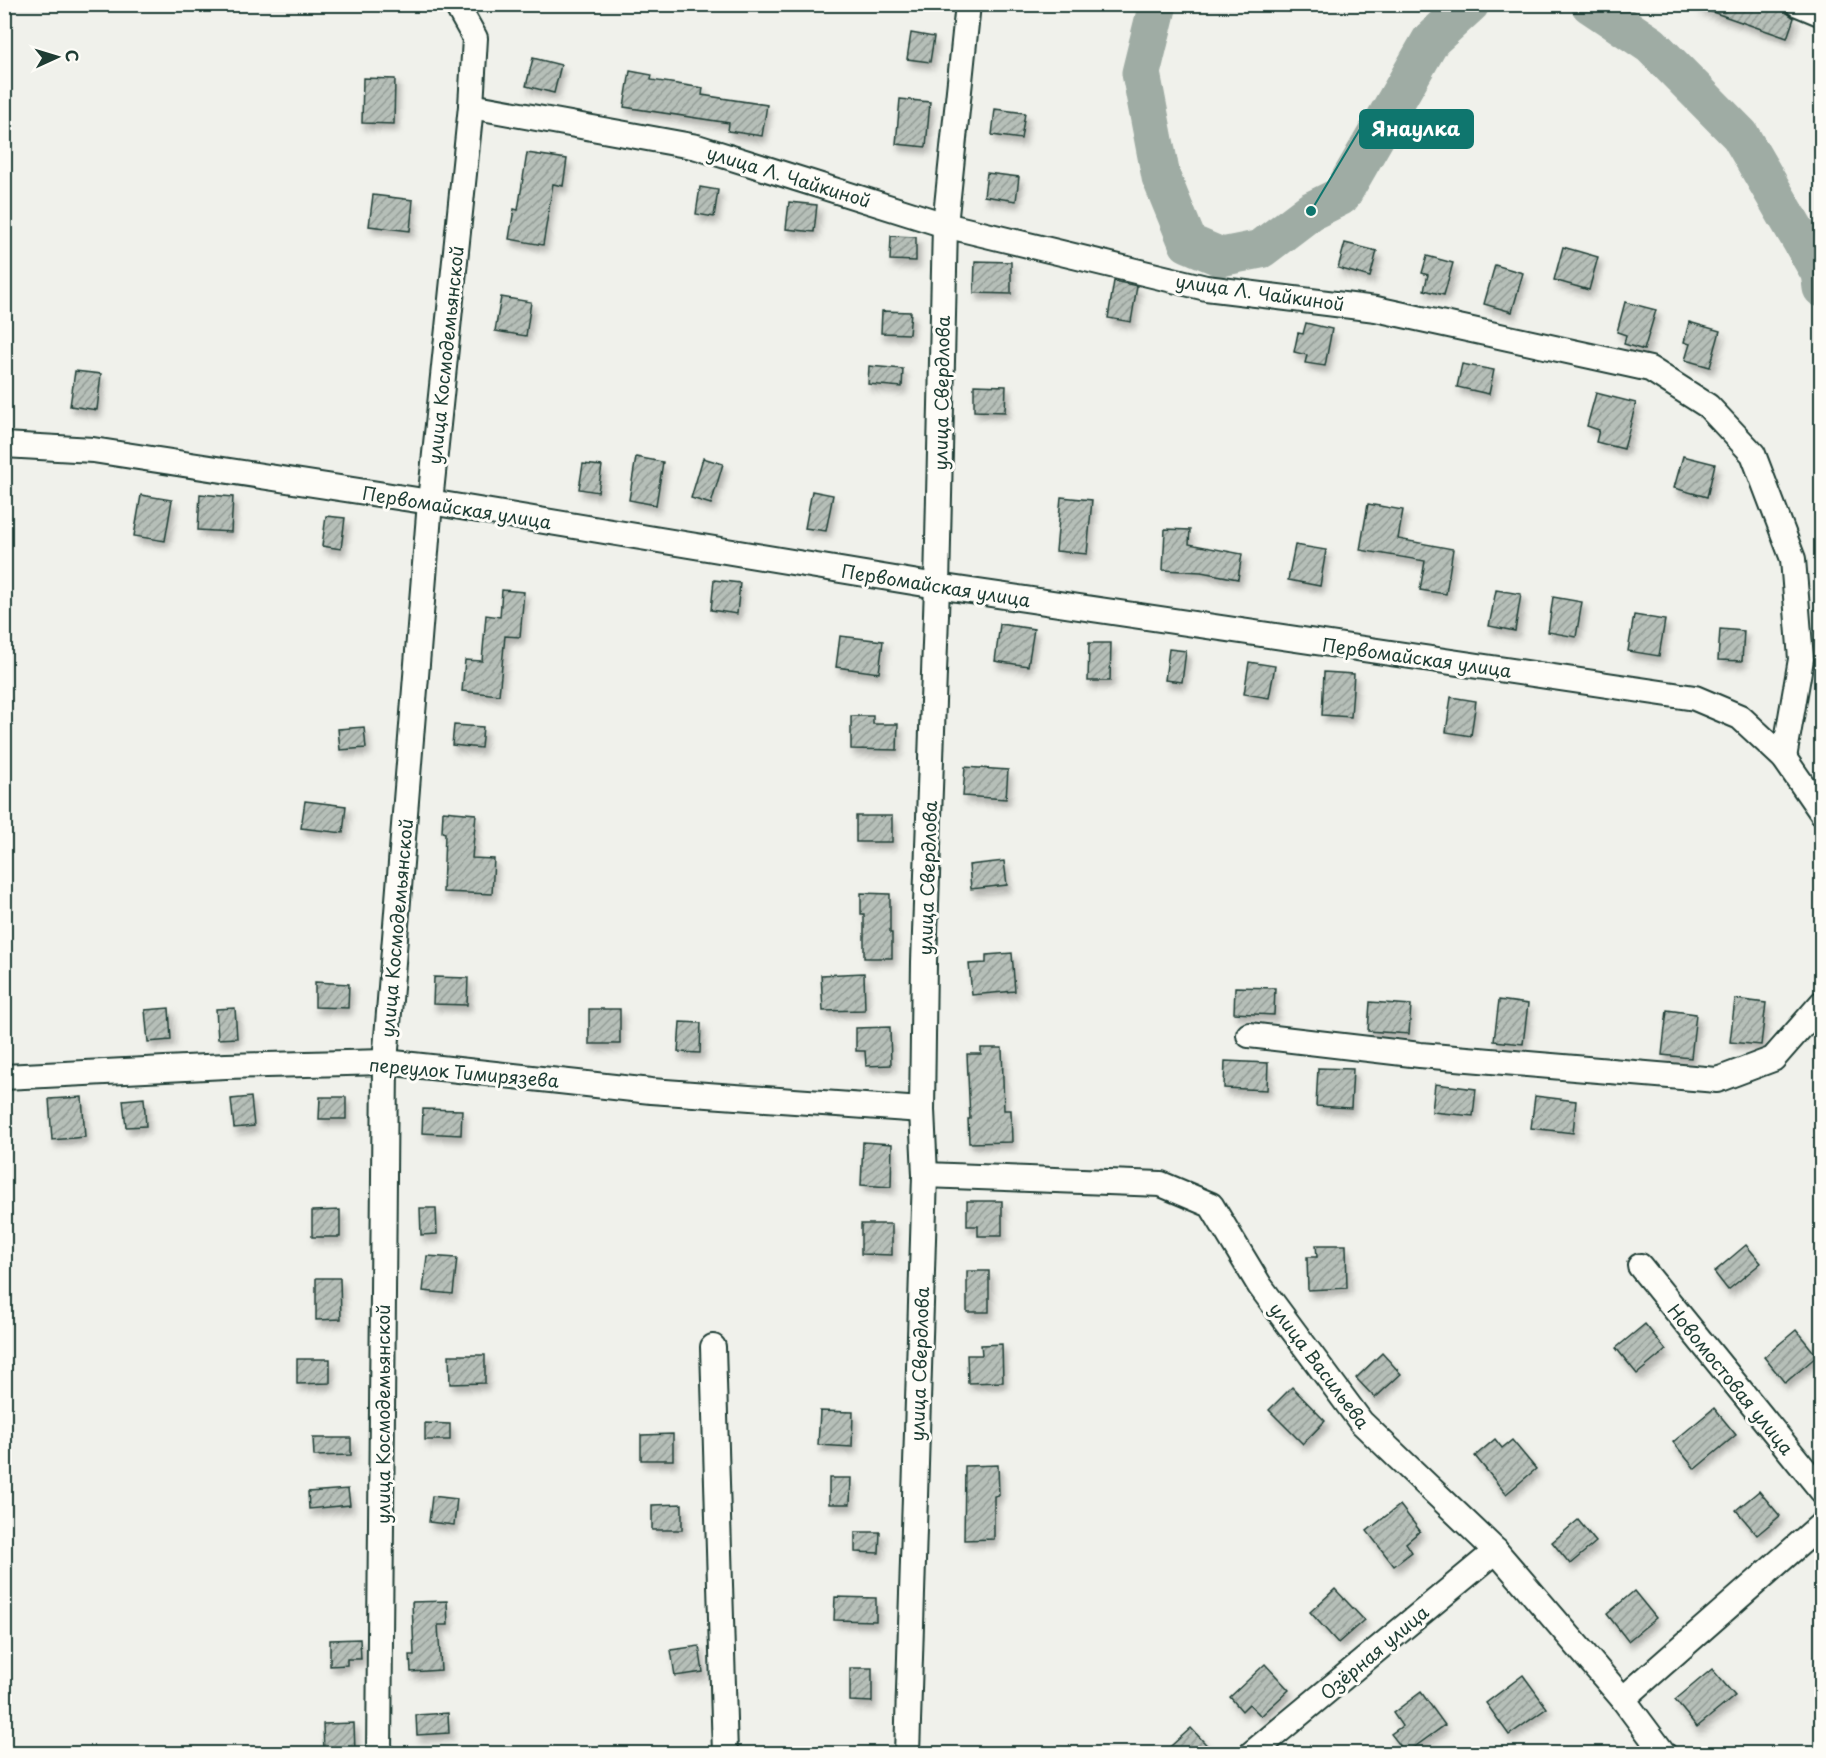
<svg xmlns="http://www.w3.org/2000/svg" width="1826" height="1758" font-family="'Playpen Sans',sans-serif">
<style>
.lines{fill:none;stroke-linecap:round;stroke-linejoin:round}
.river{stroke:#9faca4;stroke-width:39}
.building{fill:url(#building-hatch);stroke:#1f3d34;stroke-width:1.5;filter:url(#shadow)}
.street-casing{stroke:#1f3d34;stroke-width:28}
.street{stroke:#fdfcf7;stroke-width:24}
.labels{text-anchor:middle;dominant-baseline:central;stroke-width:6;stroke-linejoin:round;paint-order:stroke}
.street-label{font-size:18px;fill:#1f3d34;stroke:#fdfcf7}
.leader{fill:none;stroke:#0f766e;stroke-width:2}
.callout-dot{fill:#0f766e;stroke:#fdfcf7;stroke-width:2}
.callout{fill:#0f766e;stroke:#0f766e;stroke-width:2}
.callout-label{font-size:20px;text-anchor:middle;font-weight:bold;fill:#fff}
</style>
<defs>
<pattern id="building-hatch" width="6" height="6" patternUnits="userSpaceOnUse" patternTransform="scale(1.5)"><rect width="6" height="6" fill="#b6bfb8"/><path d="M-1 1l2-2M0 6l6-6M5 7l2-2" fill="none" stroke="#939c96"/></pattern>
<filter id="shadow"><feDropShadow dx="3.5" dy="6" stdDeviation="3" flood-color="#0004"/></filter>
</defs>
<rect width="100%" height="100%" fill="#f0f1eb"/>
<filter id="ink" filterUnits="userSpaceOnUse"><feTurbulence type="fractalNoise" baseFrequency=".0167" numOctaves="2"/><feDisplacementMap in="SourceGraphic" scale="12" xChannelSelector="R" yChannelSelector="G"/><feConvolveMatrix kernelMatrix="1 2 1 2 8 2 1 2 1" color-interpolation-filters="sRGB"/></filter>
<g filter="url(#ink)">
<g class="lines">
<g class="river">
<path d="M1158,4L1141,73L1161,177L1188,243L1221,257L1261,249L1311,211L1341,196L1431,40L1470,4"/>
<path d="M1590,4L1651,45L1740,135L1820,273L1822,288"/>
</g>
</g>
<g class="building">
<path d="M1699,4H1774L1785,8L1787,13L1794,18L1787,38L1698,7Z"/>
<path d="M911,33L934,37L930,62L907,59Z"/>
<path d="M533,58L561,65L554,93L526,86Z"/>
<path d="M630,71L652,75L651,80L703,88L702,95L767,105L762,136L728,131L729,123L624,107Z"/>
<path d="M363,78L395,79L394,124L362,123Z"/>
<path d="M900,99L930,102L926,147L896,144Z"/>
<path d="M995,109L1025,113L1021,139L992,135Z"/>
<path d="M527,153L567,159L563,186L553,184L543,245L509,239L514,209L518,210Z"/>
<path d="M987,173L1019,177L1016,201L984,196Z"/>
<path d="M700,187L718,190L714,217L696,214Z"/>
<path d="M373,195L413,200L410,231L369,226Z"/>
<path d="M789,202L817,205L814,232L786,229Z"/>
<path d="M891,236L916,237V261L890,260Z"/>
<path d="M1345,243L1377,251L1370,277L1338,268Z"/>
<path d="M1563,247L1598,257L1589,290L1554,280Z"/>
<path d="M1427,256L1453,263L1444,295L1424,290L1428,275L1422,273Z"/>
<path d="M975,261L1011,262V294L974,293Z"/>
<path d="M1495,265L1523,273L1512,312L1484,304Z"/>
<path d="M1114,281L1137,286L1131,322L1108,318Z"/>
<path d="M501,297L531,302L526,336L495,331Z"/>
<path d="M1625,302L1656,310L1644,350L1624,344L1626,335L1617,332Z"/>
<path d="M882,311L911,312L909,334L881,333Z"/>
<path d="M1689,322L1720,331L1710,367L1685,360L1690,344L1684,342Z"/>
<path d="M1306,323L1332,329L1325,366L1305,363L1307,355L1294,352L1298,333L1303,334Z"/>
<path d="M1462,364L1494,370L1489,394L1457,387Z"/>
<path d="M869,366L903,369L902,387L868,384Z"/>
<path d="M75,371L101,374L97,410L70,406Z"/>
<path d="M974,385L1006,386L1005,412L974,411Z"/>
<path d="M1596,393L1636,403L1624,449L1596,442L1599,430L1587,426Z"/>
<path d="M1683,456L1715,464L1707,497L1674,488Z"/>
<path d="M636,457L663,462L656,505L629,500Z"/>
<path d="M703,458L723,464L711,504L691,498Z"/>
<path d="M583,464L602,466L598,492L579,489Z"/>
<path d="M812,491L833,495L826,531L805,528Z"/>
<path d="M200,494L233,497L231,532L198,530Z"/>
<path d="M141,495L172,500L165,541L134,536Z"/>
<path d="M1061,497L1092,500L1087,554L1056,551Z"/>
<path d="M1368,504L1403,510L1398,539L1453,549L1446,594L1420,590L1425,561L1360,550Z"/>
<path d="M326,516L345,518L341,549L322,546Z"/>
<path d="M1165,529L1190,530L1189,544L1242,554L1238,579L1201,572L1163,570Z"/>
<path d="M1295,545L1326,550L1320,586L1288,580Z"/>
<path d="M714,580L740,583L737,614L711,610Z"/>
<path d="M502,590L524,592L520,637L505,636L499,695L462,691L465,660L482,661L486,615L500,617Z"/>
<path d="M1496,590L1521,594L1515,631L1489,626Z"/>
<path d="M1553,597L1582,602L1576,637L1548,632Z"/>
<path d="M1634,615L1665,620L1659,656L1628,651Z"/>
<path d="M1000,624L1034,629L1028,666L995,661Z"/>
<path d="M1720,629L1744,631L1742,661L1718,660Z"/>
<path d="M840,636L883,641L879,673L836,667Z"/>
<path d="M1089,643H1111L1110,681H1088Z"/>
<path d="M1169,649L1186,651L1182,682L1165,680Z"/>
<path d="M1249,662L1275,666L1269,698L1244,694Z"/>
<path d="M1324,672L1354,674L1351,717L1322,715Z"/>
<path d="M1451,697L1476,701L1471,736L1446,732Z"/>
<path d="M851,716H873V724H898L897,750L851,749Z"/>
<path d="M454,725L483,727L481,748L452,745Z"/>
<path d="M364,727L366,748L340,750L338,729Z"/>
<path d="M965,767L1008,770L1006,799L963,796Z"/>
<path d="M305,801L346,806L343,833L301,828Z"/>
<path d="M443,811L476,814L472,858L494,859L492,894L443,892L445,833L442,832Z"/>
<rect x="856" y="816" width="36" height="26"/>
<path d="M1004,861L1007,885L971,889L969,865Z"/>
<path d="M861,893L890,894V933H892V958H864V914H861Z"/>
<path d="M1012,953L1015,991L972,995L969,964L986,963V955Z"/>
<path d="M864,973L865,1010L823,1011L821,975Z"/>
<path d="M434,977L468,978L467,1005L433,1004Z"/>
<path d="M315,982L349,984L348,1008L315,1007Z"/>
<path d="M1235,987L1275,988L1274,1015L1234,1013Z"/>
<path d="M1735,999L1766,1003L1761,1045L1730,1042Z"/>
<path d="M1499,1000L1528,1004L1523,1044L1494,1041Z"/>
<path d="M1370,1002L1411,1005L1409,1034L1368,1031Z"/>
<path d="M169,1008L171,1040L148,1042L145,1010Z"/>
<path d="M235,1008L237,1038L218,1039L216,1009Z"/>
<rect x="589" y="1009" width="31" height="35"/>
<path d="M1667,1010L1696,1014L1691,1058L1662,1055Z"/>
<path d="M680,1022L701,1023L700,1053L678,1052Z"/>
<path d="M890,1027L891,1065L866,1066L865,1051H856V1028Z"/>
<path d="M981,1048H1002L1004,1110H1011L1012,1142L969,1143L968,1119H970L967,1054H981Z"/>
<path d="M1225,1061L1268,1063L1267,1090L1224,1088Z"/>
<path d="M1318,1068L1353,1069L1351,1108L1316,1106Z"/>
<path d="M1435,1084L1476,1089L1473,1116L1432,1112Z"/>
<path d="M1535,1096L1576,1101L1573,1133L1531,1128Z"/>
<path d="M82,1097L85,1137L52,1140L49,1099Z"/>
<path d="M251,1097L254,1126L234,1128L231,1099Z"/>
<path d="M320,1097H346V1119H319Z"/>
<path d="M144,1098L146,1126L126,1127L123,1100Z"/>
<path d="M423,1109L462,1110L461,1135L422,1133Z"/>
<path d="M863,1142L892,1144L891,1187L861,1185Z"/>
<path d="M967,1201H1002V1236H978V1226H967Z"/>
<path d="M420,1208H436L437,1234L421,1235Z"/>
<path d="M340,1210V1237H312V1211Z"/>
<path d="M861,1224H892V1255L861,1254Z"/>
<path d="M1316,1245H1346L1347,1288L1308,1290L1307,1257H1317Z"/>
<path d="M1746,1245L1761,1263L1728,1290L1714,1272Z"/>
<path d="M427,1256L457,1258L453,1294L423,1291Z"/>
<rect x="967" y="1271" width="22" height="41"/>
<path d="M316,1278H340L341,1319L316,1320Z"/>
<path d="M1645,1324L1666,1350L1637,1374L1616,1348Z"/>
<path d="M1796,1330L1817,1356L1785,1383L1764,1357Z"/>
<path d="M1002,1344L1003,1382L968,1383L967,1355H982L981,1345Z"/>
<path d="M1382,1353L1401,1374L1375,1398L1356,1378Z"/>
<path d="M449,1355H485V1383L450,1384Z"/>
<path d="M297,1359H330V1383L297,1384Z"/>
<path d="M1292,1387L1325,1421L1303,1444L1269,1410Z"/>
<path d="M1714,1408L1736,1435L1695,1469L1673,1442Z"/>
<path d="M820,1411L853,1412L852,1447L818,1445Z"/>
<path d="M425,1423L450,1424V1440H425Z"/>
<path d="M673,1434V1460H641V1435Z"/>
<path d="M313,1438H351V1455L314,1456Z"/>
<path d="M1495,1439L1502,1448L1512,1440L1536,1469L1506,1494L1475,1456Z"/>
<path d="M998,1465L999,1495L994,1496V1539L964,1540L965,1466Z"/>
<path d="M829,1478H851L850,1504H829Z"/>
<path d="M348,1489L350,1505L309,1509L308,1492Z"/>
<path d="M1759,1491L1780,1516L1757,1535L1736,1510Z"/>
<path d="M432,1496L457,1499L454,1525L429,1522Z"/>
<path d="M682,1504V1530H652V1505Z"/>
<path d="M1400,1505L1420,1531L1406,1543L1412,1552L1394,1566L1367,1531Z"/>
<path d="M1578,1520L1596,1542L1570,1564L1552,1542Z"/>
<path d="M855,1532H880L879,1553L855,1552Z"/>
<path d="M1335,1589L1364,1620L1338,1643L1310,1612Z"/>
<path d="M1634,1591L1656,1618L1628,1641L1607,1614Z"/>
<path d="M835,1597L876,1598V1621L834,1620Z"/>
<path d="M447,1601L448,1625H438L441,1670L411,1672L410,1655H414L412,1602Z"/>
<path d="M360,1639L361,1659H347V1665L330,1666V1640Z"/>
<path d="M699,1646L703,1672L675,1676L671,1650Z"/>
<path d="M1265,1664L1289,1690L1261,1716L1249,1704L1242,1711L1230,1697Z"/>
<path d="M850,1668H872V1702L850,1701Z"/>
<path d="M1712,1669L1735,1696L1697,1727L1675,1700Z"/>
<path d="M1523,1675L1547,1708L1509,1735L1486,1703Z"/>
<path d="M1421,1692L1445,1725L1406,1753L1391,1734L1402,1726L1393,1713Z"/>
<path d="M448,1713L449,1733L417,1735L416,1715Z"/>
<path d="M354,1723L355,1752L324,1753L323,1724Z"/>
<path d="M1191,1728L1215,1754H1162Z"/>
</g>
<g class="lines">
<defs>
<g id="street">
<path d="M1798,4L1822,14"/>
<path d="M471,106L697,147L945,225L1206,288L1376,309L1650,369L1708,406L1753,454L1793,559L1801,659L1784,758"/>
<path d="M4,445L93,450L430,502L937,586L1695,698L1740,717L1784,758L1822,813"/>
<path d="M1249,1035L1420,1055L1717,1080L1773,1059L1822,1003"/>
<path d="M4,1077L226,1066L385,1062L651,1091L922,1110"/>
<path d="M925,1175L1161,1184L1211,1205L1260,1286L1361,1422L1496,1551L1623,1699L1664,1754"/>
<path d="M1640,1266L1822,1491"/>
<path d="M713,1347L725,1754"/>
<path d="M1623,1699L1822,1524"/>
<path d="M379,1754L385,1062L430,502L471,106L475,38L456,4"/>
<path d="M907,1754L925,1175L922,1110L924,962L937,586L945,225L968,4"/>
<path d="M1251,1754L1496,1551"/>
</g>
</defs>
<use href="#street" class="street-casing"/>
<use href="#street" class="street"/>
</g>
</g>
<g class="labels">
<g class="street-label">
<text transform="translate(789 176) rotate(17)">улица Л. Чайкиной</text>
<text transform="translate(1260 292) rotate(8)">улица Л. Чайкиной</text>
<text transform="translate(445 355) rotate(-84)">улица Космодемьянской</text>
<text transform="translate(941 393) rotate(-89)">улица Свердлова</text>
<text transform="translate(457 507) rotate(9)">Первомайская улица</text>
<text transform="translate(936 585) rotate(9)">Первомайская улица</text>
<text transform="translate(1417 657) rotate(8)">Первомайская улица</text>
<text transform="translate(927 878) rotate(-88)">улица Свердлова</text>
<text transform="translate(396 928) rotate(-85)">улица Космодемьянской</text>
<text transform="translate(464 1072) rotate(5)">переулок Тимирязева</text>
<text transform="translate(919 1364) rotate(-88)">улица Свердлова</text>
<text transform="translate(1320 1365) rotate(53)">улица Васильева</text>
<text transform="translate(1731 1379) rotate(51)">Новомостовая улица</text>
<text transform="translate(382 1414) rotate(-90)">улица Космодемьянской</text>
<text transform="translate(1374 1652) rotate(-40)">Озёрная улица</text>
</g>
</g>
<path class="leader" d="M1311 211L1360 129"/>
<circle class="callout-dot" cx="1311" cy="211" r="6"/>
<rect class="callout" x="1360" y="110" width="113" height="38" rx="6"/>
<g class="callout-label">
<text x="1416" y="136">Янаулка</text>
</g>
<rect width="1826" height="1758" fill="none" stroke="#fdfcf7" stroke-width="24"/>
<rect x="12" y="12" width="1802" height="1734" fill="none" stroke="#1f3d34" stroke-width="2" filter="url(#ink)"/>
<g transform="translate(57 57) rotate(86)" stroke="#fdfcf7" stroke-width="4.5" paint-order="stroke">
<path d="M0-4.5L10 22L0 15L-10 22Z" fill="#1f3d34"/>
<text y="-9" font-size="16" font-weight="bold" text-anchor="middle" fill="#1f3d34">С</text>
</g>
</svg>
